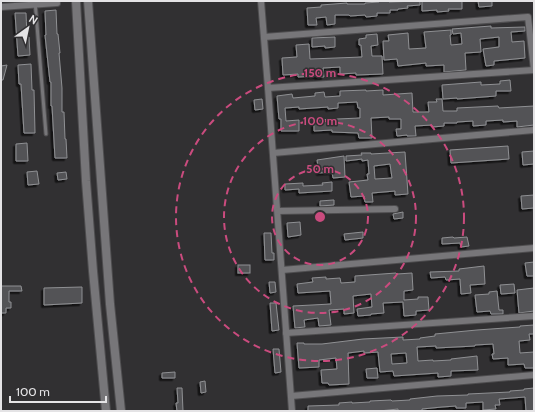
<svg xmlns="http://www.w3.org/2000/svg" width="535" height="412" font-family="Cabin,sans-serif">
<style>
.building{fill:#535356;stroke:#8f9093;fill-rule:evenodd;filter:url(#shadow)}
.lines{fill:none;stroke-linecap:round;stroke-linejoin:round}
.service-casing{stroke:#4e4d4f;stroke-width:5}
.minor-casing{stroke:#4e4d4f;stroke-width:8}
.secondary-casing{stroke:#4e4d4f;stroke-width:10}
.service{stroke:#777679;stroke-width:3}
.minor{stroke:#777679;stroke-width:6}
.secondary{stroke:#777679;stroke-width:8}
.ring{fill:none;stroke:#ca4b7e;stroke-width:2;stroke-dasharray:7 5}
.centre{fill:#ca4b7e;stroke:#313032;stroke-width:2}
.ring-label{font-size:12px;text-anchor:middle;font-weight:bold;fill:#ca4b7e;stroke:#313032;stroke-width:3;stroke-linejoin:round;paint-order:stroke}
</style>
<defs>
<filter id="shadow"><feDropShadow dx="-2.5" dy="2.5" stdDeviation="0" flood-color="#0009"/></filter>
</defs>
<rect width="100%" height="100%" fill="#313032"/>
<g class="building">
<path d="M379,1H389V2L420,1V5L407,6L408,8L398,9V10H390V13H377V16L366,17L365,15L350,16L349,15H335V24L327,25L326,17L316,18L317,25H308L307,8L321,7V5L347,3V4H365V3L379,2Z"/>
<path d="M422,1H462V9H448L449,11L437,12V10L422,11Z"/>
<path d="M478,1H492V6L479,7Z"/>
<path d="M56,10L57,34H58L60,53H59L62,88V112H64L65,139H66L67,158H55L52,106H51V82H50L45,35H46L45,11Z"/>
<path d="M15,13H26L27,37H29L30,55L18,56Z"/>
<path d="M491,26V28L525,27V31L511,32L512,42L524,41L525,58L494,61V65L486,66L483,49L499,47V37L480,39L481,52L465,53L466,70L444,72V65L426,66V63L398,66L397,59L384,60L383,41H389L388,35L408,33L409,49L426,48L424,32L451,30V35H450L451,45L462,44L461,33L453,34L452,29Z"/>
<path d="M377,34L378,45L371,46L372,56H382L383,74L356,75V73L340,74V67L323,68L324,77H317V76L298,77V74L283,75L282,58L297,57L296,45L309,44L310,59L362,57L361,45H359V39L366,38V35Z"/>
<path d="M335,37V47L325,48V46L312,47V38Z"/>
<path d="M31,64L32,90H34L35,133H24L21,84H19L18,65Z"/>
<path d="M7,65L3,80H1V66Z"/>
<path d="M510,80L511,91H496V96L457,99V98L443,99L442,85L481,82V85L500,84V81Z"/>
<path d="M366,90V91L383,90V95L412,93L413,112H429L428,102H437L436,99H442L443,111H457V108L498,106L499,108L534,106V125L517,127V121L503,122V120L486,121V125L473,126V121L457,122V123H444V126L432,127V125L415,126L416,136H407V135L397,136L396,129H401V119H389V117L371,118L372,138H359L358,133L332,132V130L314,131V120L360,118V108H358L357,102L338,103V108L328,109V107L299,109V107L285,108L286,121L299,120V131H281V119H279L277,96L292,94L293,98L315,96V93L324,92L325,97L340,96V91Z"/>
<path d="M262,99L263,109L255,110L254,100Z"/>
<path d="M27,143L28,161H16V144Z"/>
<path d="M508,146L509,159L451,163L450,150Z"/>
<path d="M534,151V164L523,165L522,152Z"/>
<path d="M405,152L408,194L395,195V191L372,193L373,202H365L364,196L351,197L349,182L368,180L367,174H369L368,160L362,161V159L346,161V156L362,155L361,153H371V154ZM390,164L392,178L375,179L374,166Z"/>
<path d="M344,156L345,177L333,178L332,172L319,173L317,160Z"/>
<path d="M37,171L39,184L28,185L27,172Z"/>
<path d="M66,172L67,179L58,180L57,173Z"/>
<path d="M332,182V191L299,193V189L285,190V184L303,183V186L323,185L322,183Z"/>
<path d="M534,195V208L522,209L521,196Z"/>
<path d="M333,200H334V205L320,206V201Z"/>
<path d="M403,212V218L394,219L393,214Z"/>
<path d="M300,222L301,235L288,237L287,223Z"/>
<path d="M363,232V238L345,240L344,234Z"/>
<path d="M264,233H271L272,253H274V260H265Z"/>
<path d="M453,237L454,238L467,237L469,246L461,247L460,243L442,244V238Z"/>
<path d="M534,262V276H527L525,263Z"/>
<rect x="238" y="265" width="12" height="8"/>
<path d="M484,266L485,284L470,285L471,293L461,294L460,279L446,280L445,277L431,278L430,272L459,271V269Z"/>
<path d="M396,273L397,274L412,273L413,290L404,291V300L418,299V297H428L429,310L416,311V315L404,316L403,302L383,303L384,313L371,314V315L358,316L357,309L372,307L371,294L353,296L354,313L344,314V309L329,310L331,325L319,326L318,318L304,320L305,327L295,328L293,306L331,304L330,291L298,293L297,284L313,282L312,278L326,277V279L340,278L341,283L355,282V276Z"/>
<path d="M269,282H275L276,292L270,293Z"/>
<path d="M514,284L515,293L501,294L500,285Z"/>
<path d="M1,286H21L22,291H9V302H11V308H6V313H1Z"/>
<path d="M82,287V303L44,305V288Z"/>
<path d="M534,288V311L519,313L517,290Z"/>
<path d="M497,291L499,310H503V314H491L490,311L477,312L475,295L489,294V292Z"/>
<path d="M270,303H276L279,330L272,331Z"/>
<path d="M534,325V334H529L530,340L519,341L520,353L534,352V368H525L524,364L508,365V358L493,359L492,354H494L493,344L475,345V346L436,348V346L417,347L418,361L433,360V361L451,360V359L477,356L478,370L451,371V376L438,377V373L394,376L393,371L380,372L378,352L364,353V351L348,353L349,384L329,385L328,383H322L321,370L337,369L336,358L319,360V367L299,368L297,343H304V344H322L363,339L403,337V340L420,339V338L435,336V334L477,330L505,328L520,327V326ZM406,353L407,363L392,364L391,354Z"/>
<path d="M273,349H279L281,372L275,373Z"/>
<path d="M377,368L378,378H367L366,369Z"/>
<path d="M175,372V378H162V373Z"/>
<path d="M205,381L206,392L201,393L200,382Z"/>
<path d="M177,388H182L183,411H177L176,403H178Z"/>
<path d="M534,388V411H526L525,397L499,399L500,405H495L496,409L483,410V402L466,403V408H456V406L442,407L422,409V411H398V409L379,411H308V406L339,405V403L352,402V403L370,402V401L391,400L392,401L410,400V399L437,396L468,395V394L510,392V391L524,390V389Z"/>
</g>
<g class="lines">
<defs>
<path id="service" d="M35,1L46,134"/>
<g id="minor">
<path d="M261,1L268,88L292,411"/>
<path d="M1,7L57,3"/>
<path d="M264,37L528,17L534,70L268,88"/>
<path d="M273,153L534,130"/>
<path d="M278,211L395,209"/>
<path d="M282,270L534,248"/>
<path d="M286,333L534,316"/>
<path d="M291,396L534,375"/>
</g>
<g id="secondary">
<path d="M76,1L86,181L93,271L106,411"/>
<path d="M88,1L110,304L121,411"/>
</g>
</defs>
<use href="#service" class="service-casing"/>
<use href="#minor" class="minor-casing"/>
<use href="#secondary" class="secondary-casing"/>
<use href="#service" class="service"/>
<use href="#minor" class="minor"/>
<use href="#secondary" class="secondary"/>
</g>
<g class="ring">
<circle cx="320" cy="217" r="48"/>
<circle cx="320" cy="217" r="96"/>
<circle cx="320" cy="217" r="144"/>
</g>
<circle cx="320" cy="217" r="6" class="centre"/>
<g class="ring-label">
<text x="320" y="77">150 m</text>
<text x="320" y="125">100 m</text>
<text x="320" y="173">50 m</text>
</g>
<rect width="535" height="412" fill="none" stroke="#e4e3e5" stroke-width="4"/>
<g transform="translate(28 28) rotate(33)" stroke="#313032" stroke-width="3" paint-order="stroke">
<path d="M0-3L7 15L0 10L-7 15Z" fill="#e4e3e5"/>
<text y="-6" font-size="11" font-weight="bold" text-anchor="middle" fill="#e4e3e5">N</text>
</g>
<path d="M10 396v6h96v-6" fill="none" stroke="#e4e3e5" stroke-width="2"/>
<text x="16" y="396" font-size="12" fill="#e4e3e5" stroke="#313032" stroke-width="3" paint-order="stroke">100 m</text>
</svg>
